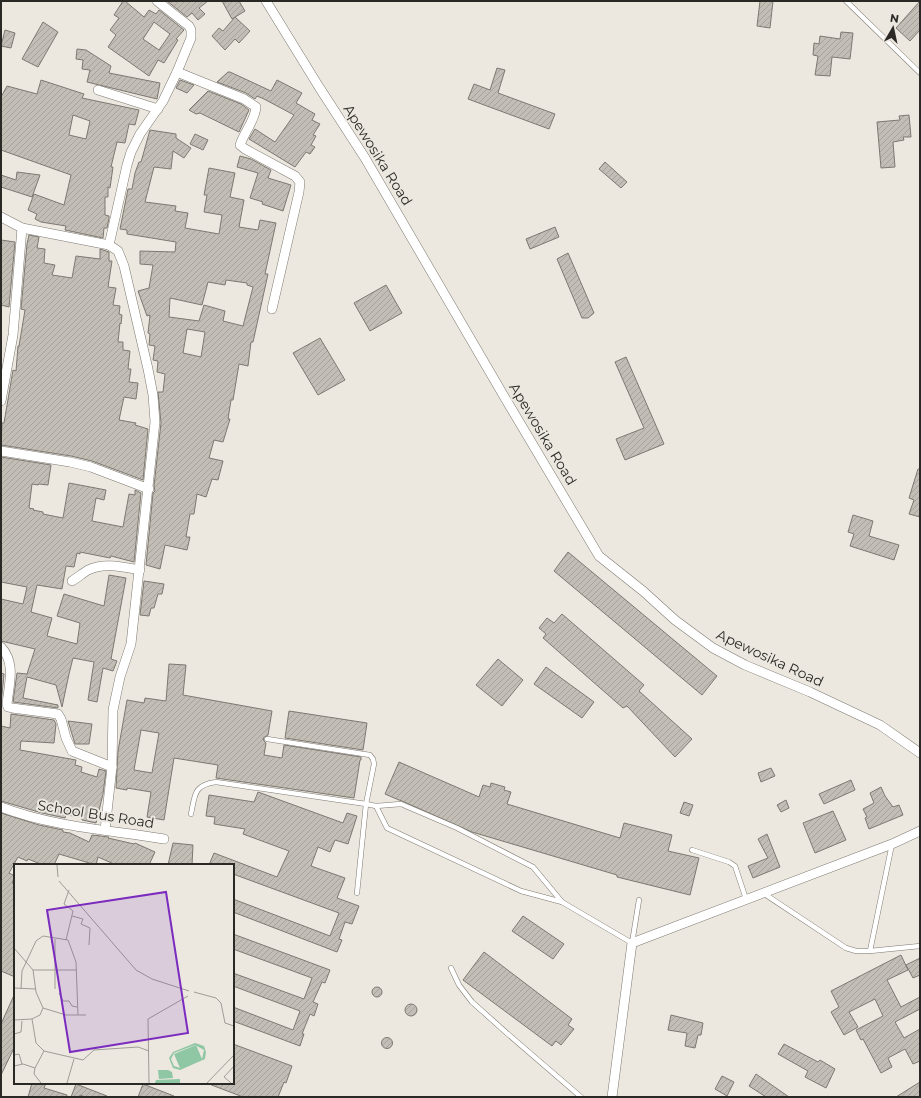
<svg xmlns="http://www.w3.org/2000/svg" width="921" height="1098" font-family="Montserrat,sans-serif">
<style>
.building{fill:url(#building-hatch);stroke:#7d7972;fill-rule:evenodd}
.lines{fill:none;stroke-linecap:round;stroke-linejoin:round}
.lane-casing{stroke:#7d7971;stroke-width:5.5}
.street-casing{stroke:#7d7971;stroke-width:10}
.lane{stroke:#fff;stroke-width:4.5}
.street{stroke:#fff;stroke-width:9}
.labels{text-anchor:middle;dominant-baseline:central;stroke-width:4;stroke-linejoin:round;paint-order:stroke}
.street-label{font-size:14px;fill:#2a2925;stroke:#ece8e0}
.inset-road{fill:none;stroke:#9e9c95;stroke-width:1}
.view{fill:#7b2cbf;fill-opacity:0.15;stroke:#7b2cbf;stroke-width:2}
.inset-edge{fill:none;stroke:#2a2925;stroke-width:2}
</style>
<defs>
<pattern id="building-hatch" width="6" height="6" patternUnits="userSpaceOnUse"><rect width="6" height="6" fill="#c2beb6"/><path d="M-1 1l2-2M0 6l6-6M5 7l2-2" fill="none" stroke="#a7a39c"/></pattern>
</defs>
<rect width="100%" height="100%" fill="#ece8e0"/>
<g class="building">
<path d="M123,1H125L144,17L149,10L156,14L159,10L184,30L176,39L178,40L164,63L158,60L149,76L108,47L116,35L110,30L119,18L114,15ZM154,22L170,34L159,50L143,39Z"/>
<path d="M167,1H208L199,8L205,14L198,20L192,13L187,17Z"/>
<path d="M222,1H239L245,11L232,19Z"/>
<path d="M760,1H773L770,28L757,26Z"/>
<path d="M920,1V30L910,41L896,28Z"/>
<path d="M235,17L250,31L239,43L235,39L225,50L212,36L219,28L223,31Z"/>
<path d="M43,22L58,32L38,67L22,59Z"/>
<path d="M5,30L15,33L11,48L1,46Z"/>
<path d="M841,32L853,33L850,59L832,57L830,76L815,75L818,56L813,55L814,43L819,44L820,36L840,39Z"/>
<path d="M77,49L86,50L111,66L109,73L160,83L157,99L87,82L90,70L82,69L83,60L76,59Z"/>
<path d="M497,68L505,70L498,93L555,114L549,129L468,99L474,84L490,90Z"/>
<path d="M228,72H230L271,91L277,80L302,93L296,103L315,114L312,120L320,124L313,135L316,136L311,145L315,147L310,154L306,152L295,167L249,139L255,129L275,142L294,115L264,99L257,96L255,99L246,93L217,82Z"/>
<path d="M41,80L84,94L82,98L139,110L135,125L129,124L125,143L117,142L111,167H113L110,188L108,187V197H105V215L109,216V218L107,228H104L103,238L65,230L66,226L41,222L35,219L37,214L28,210L34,194L64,205L71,175L1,150V97L7,86L37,94ZM73,115L90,121L86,139L69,135Z"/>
<path d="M180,80L194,85L187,93L176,88Z"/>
<path d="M208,91L241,104L249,110L239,132L200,113L196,114L189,110Z"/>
<path d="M909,115L911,137H903L904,140L893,142L895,167L881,168L877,122L900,120L899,116Z"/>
<path d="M150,130L176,134V138L191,148L184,158L173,151L171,169L154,167L145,202L176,206L175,211L188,213L185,228L219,234L222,215L204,212L207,195H204L209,168L235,173L230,197L244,200L239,227L258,230L260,220L276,223L265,274H268L253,342H251L248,366L239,364L233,400H231L228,419H230L223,442L214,440L209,458L223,461L218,480L212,479L206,497L197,494L194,514H190L186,537H190L187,550L165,545L160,569L146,565L153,493L155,491L154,486L161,423L158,392H163L165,374L157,372L158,361L153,360L155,346L149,345L150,334L148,333L150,315L147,316L138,291L149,288L153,265L140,264V251L175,252L176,242L127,234V230L120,229L128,189H132L135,173L139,162H141ZM226,280L247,283V285L253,287L243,326L223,321L225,311L204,305L199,321L169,317L170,298L202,305L208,282L225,285ZM187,329L205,332L201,357L183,353Z"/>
<path d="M195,134L208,140L203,150L190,144Z"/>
<path d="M240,156L251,159L271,170L268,178L291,185L283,211L262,204L263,202L250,198L258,173L237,167Z"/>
<path d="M605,162L627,182L621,188L599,169Z"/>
<path d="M17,172L40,175L32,197L1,187V175L16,180Z"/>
<path d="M555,227L559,237L530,249L526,239Z"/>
<path d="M29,235L39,237L37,248L45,249L44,263L55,265L52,275L72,278L76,256L100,259V249L109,252V261H112L108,287L116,288L113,305L120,306L119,314L122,315L121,324L120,323L118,342H123V350L130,351L128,369H131L129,382L138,383L136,399L124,397L119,420L136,423L135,425L148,429L143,480L92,461L71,456L1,445L2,423H4L13,370L16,371L18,346H19L25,310L21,309L27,244Z"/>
<path d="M1,240L15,242L9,307L1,305Z"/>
<path d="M568,253L594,313L588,318H582L557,259Z"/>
<path d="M386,285L402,313L370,331L354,303Z"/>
<path d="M320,338L345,380L318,395L293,353Z"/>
<path d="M626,357L664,444L625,460L616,439L644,428L615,362Z"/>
<path d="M1,457L51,465L48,485L39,484L38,485L32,484L29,508L34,509L33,510L43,512V514L63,518L69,483L106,490L104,500L96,498L92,521L123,527L129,494L135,495V490L141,493L134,562L111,556L110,558L80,552V554L77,553L74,567L66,566L62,589L37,585L31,612L52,618L47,636L77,644L80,623L57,616L64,594L104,606L109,575L126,578L111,659L117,661L113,671L103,668L97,702L88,700L94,662L73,658L69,674L62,707L56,685L27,677L23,698L58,705V708L13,702L17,673L27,674L35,649L1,641V599L23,604L27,587L1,582Z"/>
<path d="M918,469H920V517L909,514L914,500L909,498Z"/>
<path d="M853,515L873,521L869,536L899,545L894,560L850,546L854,534L848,532Z"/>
<path d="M568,552L717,676L702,695L554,571Z"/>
<path d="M144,581L164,584L162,594H158L154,608H151L149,616L140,615Z"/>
<path d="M562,614L644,685L639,691L692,739L675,757L627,706L623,708L543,638L546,634L539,628L547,618L554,623Z"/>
<path d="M498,659L523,680L502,706L476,685Z"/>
<path d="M169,664L186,665L183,695L272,711L268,735L263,738L264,741L266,743L264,755L282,758L284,745L361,757V760H360L354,798L216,778L218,765L174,758L164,820L147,817L151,792L127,788V790L116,788L118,751L127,700L144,703L145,698L166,701ZM141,730L159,733L152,773L134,770Z"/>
<path d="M546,667L594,702L582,718L534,684Z"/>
<path d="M1,673L4,674L1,705Z"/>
<path d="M289,711L367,723L363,750L285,738Z"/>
<path d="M11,714L54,720L56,724L54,743L21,741L20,750L76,760L75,765L82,767L81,772L97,777L99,769L106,771L103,794L96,823L82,820V817L66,815L65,818L42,813L1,801V726L10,728Z"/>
<path d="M68,721L92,724L89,744H75Z"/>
<path d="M399,762L479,797L483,785L490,787L491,783L505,787L504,790L511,792L507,804L620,838L624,823L672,835L668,851L699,858L690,895L617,877V875L472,832L402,801L399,800L385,794Z"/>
<path d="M771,768L775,776L761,782L758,773Z"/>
<path d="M851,780L855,790L824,804L819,794Z"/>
<path d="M881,787L885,796L893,807L899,805L903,815L869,829L865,818L867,817L863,809L874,803L870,793Z"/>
<path d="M258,792L343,823L347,813L357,816L348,844L335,840L330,852L318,847L311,866L345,878L337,898L359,906L352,924L345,922L339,939L342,940L337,952L233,912V899L330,936L339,913L233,874V865H209L214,853L277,877L289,851L243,834L245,829L214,824L215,817L206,816L209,795L254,802Z"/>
<path d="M786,800L789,808L781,812L777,805Z"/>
<path d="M684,802L693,805L689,816L680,813Z"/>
<path d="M833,811L846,840L815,853L803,823Z"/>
<path d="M1,813L39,825L63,830V832L70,833L89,842L92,835L109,837L108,838L134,844L135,843L155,852L149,865H116L98,857L96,865L59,854L54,865H43L28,859L27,861L18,857L9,873L15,876L12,883L15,884V977L1,971Z"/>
<path d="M767,834L780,867L753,878L748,866L768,858L758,839Z"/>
<path d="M173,843L193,845L192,865H168Z"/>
<path d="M523,916L564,944L553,959L512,931Z"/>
<path d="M233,934L330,970L325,983L322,982L313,1002L318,1004L314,1016L310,1014L302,1034H304L300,1046L233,1021V1007L293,1030L300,1011L233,986V973L304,999L312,978L233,949Z"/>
<path d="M484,952L572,1019L568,1025L574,1029L561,1045L556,1041L552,1046L463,980Z"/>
<path d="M901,955L908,970L887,980L901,1007L920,997V1009L895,1022L904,1038L920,1029V1061L913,1064L905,1049L888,1058L892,1067L881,1073L863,1039L861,1040L856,1030L883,1016L875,999L849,1012L858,1027L844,1035L831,1012L839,1007L831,991Z"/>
<path d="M920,958V975L913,978L906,965Z"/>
<circle cx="377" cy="992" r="5"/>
<path d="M15,993V1046L1,1075V1024Z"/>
<circle cx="411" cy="1010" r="6"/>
<path d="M671,1015L703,1023L701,1035H698L695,1048L685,1046L687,1033L668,1030Z"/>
<circle cx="387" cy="1043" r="5.5"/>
<path d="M233,1044L292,1066L286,1083L284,1082L278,1097H243L209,1084L233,1083Z"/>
<path d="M784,1044L818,1062L820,1060L835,1069L826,1088L805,1077L808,1071L778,1054Z"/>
<path d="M756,1074L789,1097H766L749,1086Z"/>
<path d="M722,1076L734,1082L727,1096L715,1089Z"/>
<path d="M920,1082V1097H896Z"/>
<path d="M32,1083H46L44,1088L67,1095V1097H28Z"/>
<path d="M76,1084L107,1096V1097H85L80,1095L79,1097H71Z"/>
<path d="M143,1084L174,1096V1097H138Z"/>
</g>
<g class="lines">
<defs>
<g id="lane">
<path d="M846,1L920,73"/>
<path d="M267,739L370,755L373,759L374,764L366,804L376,806L401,804L457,828L533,867L562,902"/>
<path d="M376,806L387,828L521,891L562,902L632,943L639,900"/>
<path d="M191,814C195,794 194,785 216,782L366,804L357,893"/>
<path d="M692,850L729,862L735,866L746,899"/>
<path d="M763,893L846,948L856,951H870L892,844"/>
<path d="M870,951L920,946"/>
<path d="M451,968L459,985L472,1002L509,1035L581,1097"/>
</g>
<g id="street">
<path d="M266,1L319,87L365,158L505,398L599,556L643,591L675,620L713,648L745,665L810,692L880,725L920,753"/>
<path d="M177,72L244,99L256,107C255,121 244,132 240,145L245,149L295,176L300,182L299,192L272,309"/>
<path d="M98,90L158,109"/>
<path d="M1,217L22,228L109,245L118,251L124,266L148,369L153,395L155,422L131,644L120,677L113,710L112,767L105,830"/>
<path d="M109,245L127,165L131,152L140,134L163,101L177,72L191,38V30L189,26L157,1"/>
<path d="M1,401L13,335L22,228"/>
<path d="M1,451L70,462L91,467L149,489"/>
<path d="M72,581C77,578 83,573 88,570C104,562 123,567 140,570"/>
<path d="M1,647C16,663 9,684 7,704L8,707L12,708L58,714L61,719L66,738L72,751L112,767"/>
<path d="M1,807C53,827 109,830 164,839"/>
<path d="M612,1097L632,943L892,844L920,831"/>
</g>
</defs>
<use href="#lane" class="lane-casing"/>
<use href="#street" class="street-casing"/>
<use href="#lane" class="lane"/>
<use href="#street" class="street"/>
</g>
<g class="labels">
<g class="street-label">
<text transform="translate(378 155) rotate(58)">Apewosika Road</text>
<text transform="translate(543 434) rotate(59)">Apewosika Road</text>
<text transform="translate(770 658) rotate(25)">Apewosika Road</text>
<text transform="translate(96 814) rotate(9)">School Bus Road</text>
</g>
</g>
<g transform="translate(14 864)">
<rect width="220" height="220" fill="#ece8e0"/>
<path d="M181,179L190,182L192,188L191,195L166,206L159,204L155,194L159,188ZM181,181L190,186L188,195L182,181L160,190L166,204L169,203L166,204L160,202L157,195L160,189ZM144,206H154L158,208L159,214L145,215ZM166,215V219H141L142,216Z" fill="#8fc6a3" fill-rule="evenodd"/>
<path class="inset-road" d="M43,1L44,13M45,17L122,106L138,115L175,127M58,52L69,55L67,60L76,64L75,81M41,75V125M52,76L59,47L50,40L55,26M0,84L19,106L22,128L29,144L52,151H72M19,106H63M0,124L22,125M7,125L8,107L22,77L29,72L54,76L62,98L64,151M180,128L202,134L207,139L211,159L220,162M45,129L49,137H55L58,142L63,143M29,144L26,151L18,155L22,179L30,187L69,196L80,186L124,183L135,187M0,156L18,155M0,170L7,168L8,157M0,191L5,190L8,200M0,202L9,200L21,204L30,187M21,204L20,210L27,219M53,219L60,195M135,219L134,155L174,132M193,219L220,191M217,219L210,213L220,202"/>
<path class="view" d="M152,28L174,169L56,188L33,46Z"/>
<rect width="220" height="220" class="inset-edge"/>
</g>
<rect width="921" height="1098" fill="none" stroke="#2a2925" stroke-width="4"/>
<g transform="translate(893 28) rotate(9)" stroke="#ece8e0" stroke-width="3" paint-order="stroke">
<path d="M0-3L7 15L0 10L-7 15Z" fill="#2a2925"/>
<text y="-6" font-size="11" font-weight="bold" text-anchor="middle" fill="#2a2925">N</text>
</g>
</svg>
